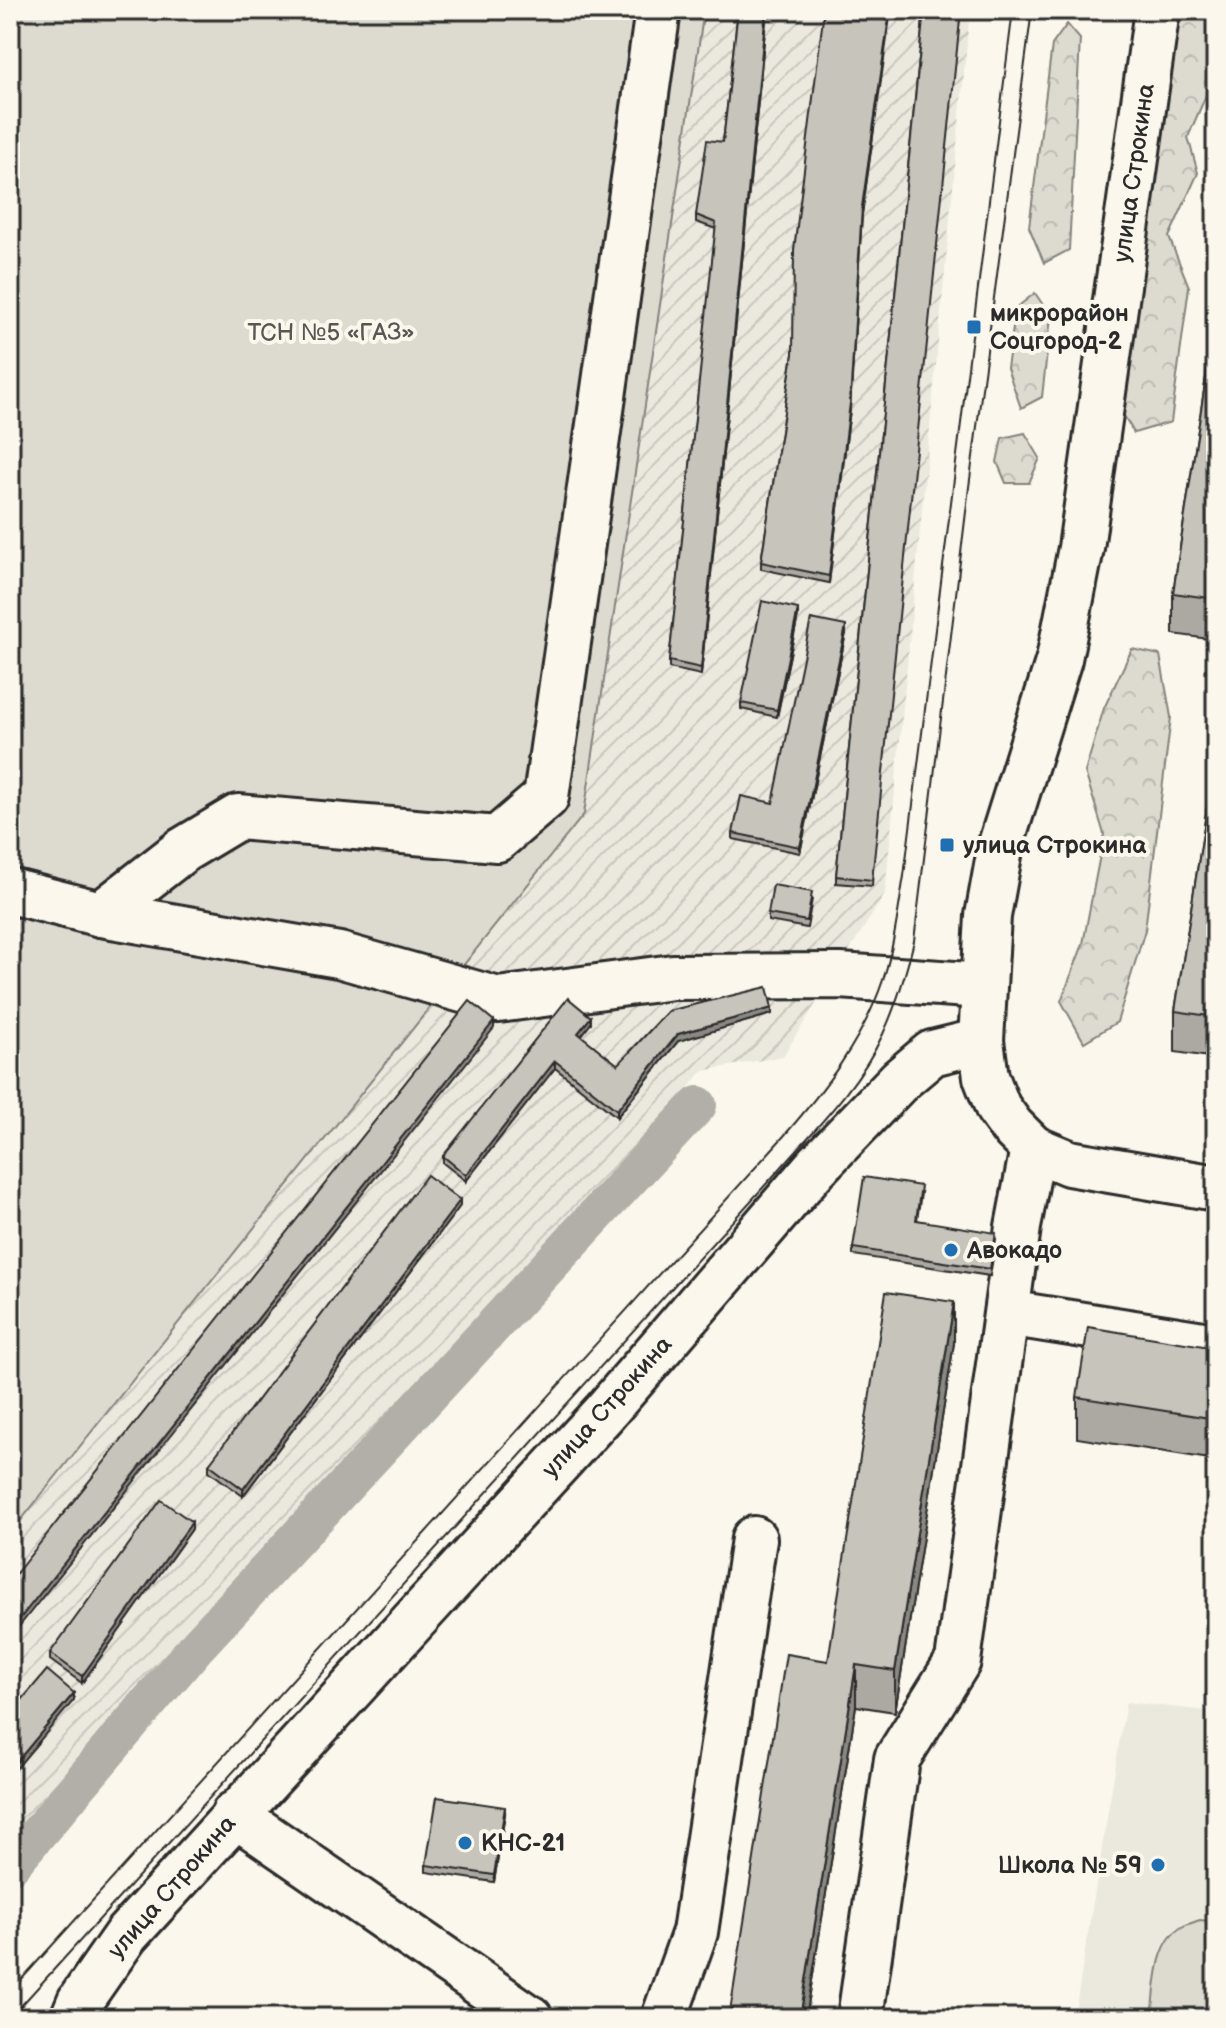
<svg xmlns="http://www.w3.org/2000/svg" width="1226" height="2028" font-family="'Balsamiq Sans',sans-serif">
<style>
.built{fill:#ebe8de}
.industrial{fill:url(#industrial-furrows)}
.forest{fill:url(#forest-crowns);stroke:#84827e;stroke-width:2}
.green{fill:#dddad0;stroke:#84827e;stroke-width:2}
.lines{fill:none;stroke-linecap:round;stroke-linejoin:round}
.canal{stroke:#b1afa7;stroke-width:38}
.minor-casing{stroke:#2b2b2b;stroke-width:50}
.minor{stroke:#fbf7ec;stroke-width:44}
.tram{stroke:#2b2b2b;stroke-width:2}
.wall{fill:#aba9a2;stroke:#2b2b2b;stroke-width:2}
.shaded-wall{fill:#8b8984;stroke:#2b2b2b;stroke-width:2}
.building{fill:#c7c4bc;stroke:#2b2b2b;stroke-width:2}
.poi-dot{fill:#1f6fb2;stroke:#fbf7ec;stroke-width:3}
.labels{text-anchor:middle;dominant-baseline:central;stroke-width:8;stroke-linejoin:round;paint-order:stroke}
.street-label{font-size:24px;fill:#2b2b2b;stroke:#fbf7ec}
.poi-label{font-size:24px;font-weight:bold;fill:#2b2b2b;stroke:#fbf7ec;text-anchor:start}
.park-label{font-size:24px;fill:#585754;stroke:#fbf7ec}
</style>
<defs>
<pattern id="industrial-furrows" width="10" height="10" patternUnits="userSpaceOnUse" patternTransform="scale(2)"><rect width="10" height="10" fill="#ebe8de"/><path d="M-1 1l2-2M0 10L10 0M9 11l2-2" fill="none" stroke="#cac7bf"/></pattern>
<pattern id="forest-crowns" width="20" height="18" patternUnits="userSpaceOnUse" patternTransform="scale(2)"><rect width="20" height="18" fill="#dddad0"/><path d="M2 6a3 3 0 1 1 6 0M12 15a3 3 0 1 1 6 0" fill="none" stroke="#bebbb3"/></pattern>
</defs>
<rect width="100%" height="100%" fill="#fbf7ec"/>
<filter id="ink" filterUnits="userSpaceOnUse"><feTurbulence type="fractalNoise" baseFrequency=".0125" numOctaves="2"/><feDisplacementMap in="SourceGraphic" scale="16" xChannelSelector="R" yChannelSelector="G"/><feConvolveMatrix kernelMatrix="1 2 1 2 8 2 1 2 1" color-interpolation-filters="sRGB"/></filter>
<g filter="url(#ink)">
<path class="built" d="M1126,1702L1216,1712V2018H1074Z"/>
<path class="industrial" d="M704,10H970L885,894L783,1056L703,1071L10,1857V1534L584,814Z"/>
<g class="forest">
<path d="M1194,10H1204L1216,29V72L1188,137L1198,173L1169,237L1189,287L1171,422L1134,433L1114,398L1159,42Z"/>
<path d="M1067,24L1080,39L1069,250L1044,263L1029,227L1052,45Z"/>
<path d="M1035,293L1051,317L1042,397L1021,408L1007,368L1016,308Z"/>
<path d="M1025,433L1040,458L1029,483H1006L997,462L1002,438Z"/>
<path d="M1132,649L1160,655L1171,717L1145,930L1117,1022L1084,1042L1061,1001L1083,944L1104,834L1085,772L1104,708Z"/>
</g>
<g class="green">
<path d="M10,10H704L584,814L10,1534Z"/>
<path d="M1200,1920L1216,1922V2018H1152C1156,1990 1154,1943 1182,1927C1187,1924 1195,1922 1200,1920Z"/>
</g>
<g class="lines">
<path class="canal" d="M10,1866L197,1646L698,1105"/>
<defs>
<g id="minor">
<path d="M1157,10L1081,548L1059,659L1001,844L988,916L981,1041L986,1077L998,1108L1011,1126L1033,1148L1069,1163L1216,1188"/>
<path d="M10,891L101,914L339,955L498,1000L673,977L840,976L983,986"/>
<path d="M101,914L183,850L238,817L497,839L546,797L658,10"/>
<path d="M1007,1313L1216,1346"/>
<path d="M234,1814L530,2018"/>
<path d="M73,2018L80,2001L126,1935L604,1413L816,1167L900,1080L932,1053L981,1041"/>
<path d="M664,2018L695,1932L754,1539"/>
<path d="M860,2018L897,1759L958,1661L1018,1227L1033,1148"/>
</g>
</defs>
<use href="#minor" class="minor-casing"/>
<use href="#minor" class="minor"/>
<g class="tram">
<path d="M10,1992L783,1137C824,1090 863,1040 883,980C894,947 898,911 904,876L1013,10"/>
<path d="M10,2018L778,1171C815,1129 859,1086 883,1034C897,1004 906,973 914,941L969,487L1032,10"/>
</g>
</g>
<g class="wall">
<path d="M738,10H767L701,675L669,668V661L716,229L696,222V215L723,142Z"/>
<path d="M824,10H891L862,214L850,409L829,583L761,569V562L793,354Z"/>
<path d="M924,10L872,886L836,883V876Z"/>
<path d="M1216,312V640L1173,634V593Z"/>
<path d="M798,616L777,717L741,709V703Z"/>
<path d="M846,633L800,853L733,839V833L773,803Z"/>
<path d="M1216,750V1058L1175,1052V1011Z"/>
<path d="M812,899L807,928L768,921V914Z"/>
<path d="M668,1011L772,1014L678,1041L617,1117L555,1068L466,1181L443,1163V1156L591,1023L581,1036L618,1065Z"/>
<path d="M921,1193L917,1220L996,1239L990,1276L853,1255V1248Z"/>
<path d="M460,1206L243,1496L209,1471V1464Z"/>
<path d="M954,1343L895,1712L856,1706L806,2018H729L828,1661Z"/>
<path d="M1216,1348V1460L1077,1438V1397Z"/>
<path d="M192,1529L82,1683L50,1660V1653Z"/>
<path d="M505,1814L494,1882L426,1872V1865Z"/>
</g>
<g class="shaded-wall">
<path d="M766,10H767L701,675V668Z"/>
<path d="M890,10L862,214L850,409L829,583L862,207Z"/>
<path d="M798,609V616L777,717V710Z"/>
<path d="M846,626V633L800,853V847Z"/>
<path d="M772,1008V1014L678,1041L617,1117V1110L678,1034Z"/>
<path d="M591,1017V1023L578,1040V1033Z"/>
<path d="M494,1021V1028L10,1638V1631Z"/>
<path d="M555,1061V1068L466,1181V1175Z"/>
<path d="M460,1200V1206L243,1496V1489Z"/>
<path d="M954,1302V1343L895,1712V1671Z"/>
<path d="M192,1522V1529L82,1683V1676Z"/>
<path d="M856,1665V1706L806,2018H800Z"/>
<path d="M74,1693V1700L10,1776V1770Z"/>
<path d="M505,1807V1814L494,1882V1875Z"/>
</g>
<g class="building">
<path d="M738,10H766L701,668L669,661L716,223L696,215L707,140L723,142Z"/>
<path d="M824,10H890L862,207L850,403L829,576L761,562L793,354L794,250Z"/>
<path d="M924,10H961L872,880L836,876Z"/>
<path d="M1216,312V599L1173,593Z"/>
<path d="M762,601L798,609L777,710L741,703Z"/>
<path d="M811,619L846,626L800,847L733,833L741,796L773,803Z"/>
<path d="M1216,750V1017L1175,1011Z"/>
<path d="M773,885L812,892L807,921L768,914Z"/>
<path d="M767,987L772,1008L678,1034L617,1110L555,1061L466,1175L443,1156L568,998L591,1017L578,1033L618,1065L668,1011Z"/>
<path d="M470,1001L494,1021L10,1631V1581Z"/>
<path d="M427,1175L460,1200L243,1489L209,1464Z"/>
<path d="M864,1177L921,1186L916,1220L996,1233L990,1269L853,1248Z"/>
<path d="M886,1292L954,1302L895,1671L856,1665L800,2018H729L786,1654L828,1661Z"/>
<path d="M1088,1327L1216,1348V1419L1077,1397Z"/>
<path d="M161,1500L192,1522L82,1676L50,1653Z"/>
<path d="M47,1670L74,1693L10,1770V1714Z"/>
<path d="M437,1797L505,1807L494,1875L426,1865Z"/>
</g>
</g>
<g class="poi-dot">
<rect x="966" y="319" width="16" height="16" rx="4"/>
<rect x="939" y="837" width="16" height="16" rx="4"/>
<circle cx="951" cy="1250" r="8"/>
<circle cx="465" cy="1843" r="8"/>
<circle cx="1158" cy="1865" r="8"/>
</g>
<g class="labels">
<g class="street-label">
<text transform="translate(1134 173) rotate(-82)">улица Строкина</text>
<text transform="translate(607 1407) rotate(-48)">улица Строкина</text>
<text transform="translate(172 1887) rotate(-49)">улица Строкина</text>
</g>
<g class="poi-label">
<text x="990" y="313">микрорайон<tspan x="990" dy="28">Соцгород-2</tspan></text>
<text x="963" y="845">улица Строкина</text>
<text x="967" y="1250">Авокадо</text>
<text x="481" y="1843">КНС-21</text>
<text x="1142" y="1865" text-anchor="end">Школа № 59</text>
</g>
<g class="park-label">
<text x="331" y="332">ТСН №5 «ГАЗ»</text>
</g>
</g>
<rect width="1226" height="2028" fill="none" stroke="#fbf7ec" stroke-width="40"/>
<rect x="20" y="20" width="1186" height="1988" fill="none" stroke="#2b2b2b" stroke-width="3" filter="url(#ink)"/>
</svg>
